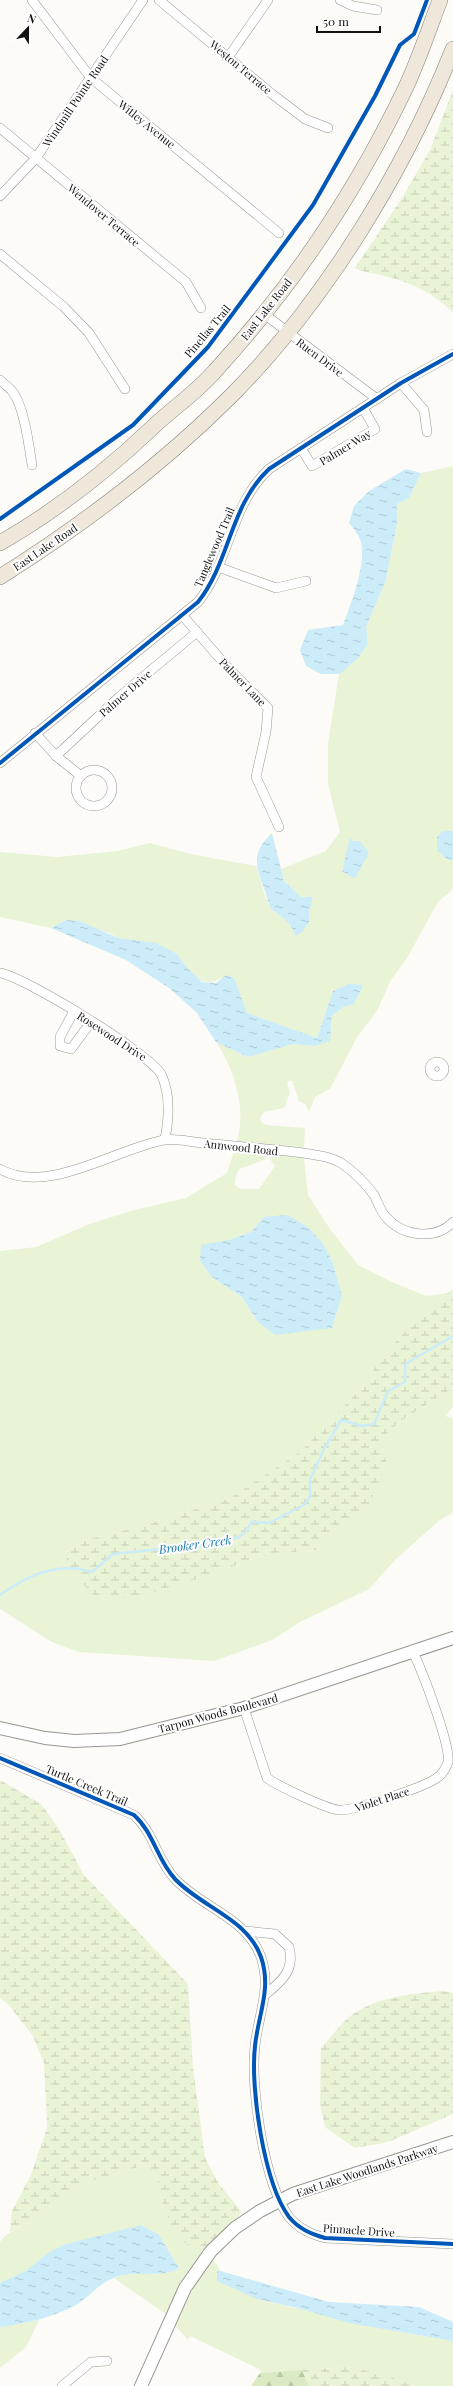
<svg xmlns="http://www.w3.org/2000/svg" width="453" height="2386" font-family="'Playfair Display',serif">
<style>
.grass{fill:#e9f3d6;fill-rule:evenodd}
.forest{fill:url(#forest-firs)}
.wetland{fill:url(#wetland-marsh)}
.water{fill:url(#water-ripples)}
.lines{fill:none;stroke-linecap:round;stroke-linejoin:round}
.stream{stroke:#cbecf8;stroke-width:2.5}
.minor-casing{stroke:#969694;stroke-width:10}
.tertiary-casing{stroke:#969694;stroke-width:14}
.primary-casing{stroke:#848381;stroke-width:16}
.minor{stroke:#fffefe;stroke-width:9}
.tertiary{stroke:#fffefe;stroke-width:12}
.primary{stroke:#eee7da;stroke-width:15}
.cycleway-casing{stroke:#fff;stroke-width:6}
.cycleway{stroke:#0057b8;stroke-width:4}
.labels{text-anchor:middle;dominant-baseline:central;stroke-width:4;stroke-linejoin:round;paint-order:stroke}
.street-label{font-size:11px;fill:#101010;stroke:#fff}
.water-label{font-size:12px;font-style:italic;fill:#1375a9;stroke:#fff}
</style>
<defs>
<pattern id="forest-firs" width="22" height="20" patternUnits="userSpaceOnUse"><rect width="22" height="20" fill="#daebc3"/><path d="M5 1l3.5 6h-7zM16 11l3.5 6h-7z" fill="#bac8a6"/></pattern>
<pattern id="wetland-marsh" width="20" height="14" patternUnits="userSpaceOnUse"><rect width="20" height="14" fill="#e9f3d6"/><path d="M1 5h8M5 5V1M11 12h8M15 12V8" fill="none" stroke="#c7cfb7"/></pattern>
<pattern id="water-ripples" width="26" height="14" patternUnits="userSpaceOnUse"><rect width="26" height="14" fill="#cbecf8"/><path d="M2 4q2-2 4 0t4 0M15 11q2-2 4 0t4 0" fill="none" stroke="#adc9d4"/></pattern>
</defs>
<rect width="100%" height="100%" fill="#fcfbf7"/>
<g class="grass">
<path d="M453,466V831L448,830L447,859L453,860V889L438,902L407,958L391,980L377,1011L357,1037L330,1089L315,1097L309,1112L305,1104L299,1101L292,1080L287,1082L290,1093L284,1108L264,1112L260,1118L261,1122L266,1125L305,1128L304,1148L237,1141C247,1108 234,1069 216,1042L248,1057L293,1044L314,1046L331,1032L332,1016L343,1007L354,1004L333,991L317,1038L247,1013L226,975C202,993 191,973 177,954L118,938L110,933L66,920L51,928L0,917V852L57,857L118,851L150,843L190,854L256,866C260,876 265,901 271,908C279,918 292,918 295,936L309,922V913L313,897H301L284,881L281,869L326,851L340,832L328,784V743L339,674L358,658L368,644L366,627L386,580L397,523V504L409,498L421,473ZM350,845L352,878L342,871Z"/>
<path d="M234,1151L267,1154L264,1160L239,1169C227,1192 242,1189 259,1189L275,1166L270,1159L271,1156L269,1154L304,1158L308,1195L330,1229L358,1265L392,1282L426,1296L448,1293L422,1313L381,1358L363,1386L300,1452L230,1498L142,1526L84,1540L65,1553L178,1583L213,1574L254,1558L272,1554L316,1550L336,1528L367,1510L379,1442L399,1422L448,1391L453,1386V1407L445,1416L453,1418V1513L441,1519L395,1560L369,1589L300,1622L272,1640L214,1661L79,1652L52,1642L0,1609V1251L36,1247L92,1223L135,1210L186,1198L227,1173ZM264,1217L324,1245L333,1264L342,1295L314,1330L295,1332L258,1322L242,1297L212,1277L200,1261L229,1240L251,1232Z"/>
<path d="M146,2165L157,2179L163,2206L204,2252L167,2315L114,2278C133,2270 164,2278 179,2268L159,2235L93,2239L63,2245L48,2253L27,2270L0,2283V2242L6,2235L42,2214L87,2182Z"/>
<path d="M212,2258L221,2271L217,2270L257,2299L400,2332L453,2341V2386H414L383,2374L348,2367L260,2373L261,2370L190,2336L188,2340L173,2323L182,2302Z"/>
<path d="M39,2320L26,2347L0,2368V2327Z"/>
</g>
<path class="forest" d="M302,2370L309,2386H251L260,2373Z"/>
<g class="wetland">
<path d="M453,90V313C436,294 410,282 385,276C375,273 365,273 355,268L402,198L430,150Z"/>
<path d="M453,1289V1386L448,1391L399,1422L379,1442L387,1463L367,1510L336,1528L316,1550L272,1554L254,1558L213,1574L133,1598L95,1597L69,1568L65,1553L84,1540L142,1526L230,1498L300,1452L363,1386L381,1358L422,1313Z"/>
<path d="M0,1780L41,1804L59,1829L84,1875L188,1984L193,2068L205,2158L219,2184L241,2211L237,2221L204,2252L189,2246L175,2234L163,2206L157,2179L145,2165L87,2182L42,2214L10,2232L12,2211L31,2175L47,2128L46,2101L44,2063L33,2036L8,2004L0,1998Z"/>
<path d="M442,1991L453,1993V2114L388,2142L355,2148L325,2127L320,2104L321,2048C330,2038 338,2027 348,2018C373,1997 411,1994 442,1991Z"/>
<path d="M348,2367L383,2374L414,2386H309L302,2370Z"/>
</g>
<g class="water">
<path d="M406,469L421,473L409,498L397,504V523L386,580L366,627L368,644L358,658L340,674H321L306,666L300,650L308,630L343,625C351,604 363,573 362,550C362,539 356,531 349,523L354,506L369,491Z"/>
<path d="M443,831H453V860L447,859L437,850V837Z"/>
<path d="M272,833L284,881L301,897H313L309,913V922L302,932L295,936C292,922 281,917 272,909C268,905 267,896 265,891C256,866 250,854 272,833Z"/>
<path d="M350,838L353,841H360L369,853L356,877L352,878L342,871Z"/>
<path d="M66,920L80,921L118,938L156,943L177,954L188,969L202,982L216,983L226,975L234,978L247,1013L317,1038L333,991L349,984L363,985L354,1004L343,1007L332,1016L330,1041L314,1046L293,1044L248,1057L216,1042L197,1013L169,988L126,960L51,928Z"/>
<path d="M288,1215L309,1228L324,1245L333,1264L342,1295L332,1328L275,1335L258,1322L242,1297L212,1277L200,1261L201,1245L229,1240L251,1232L264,1217Z"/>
<path d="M141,2225L159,2235L179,2268C164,2278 137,2271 119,2276C99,2282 92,2295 76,2305C52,2318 27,2323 0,2327V2283L27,2270L48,2253L63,2245Z"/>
<path d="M217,2270L329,2302L419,2307L453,2322V2341L349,2323L298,2308L257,2299L217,2281Z"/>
</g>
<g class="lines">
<path class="stream" d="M0,1595C27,1575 59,1561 92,1572L113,1554L210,1544L217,1539C233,1541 245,1538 251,1522L269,1523L304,1505L310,1497V1480L324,1449L341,1420L362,1426L374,1424L388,1391L405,1382V1364L453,1336"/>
<defs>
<g id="minor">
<path d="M32,0L91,78L279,233"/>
<path d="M159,0L272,94L305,119L328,128"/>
<path d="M340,0L353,6L377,10"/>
<path d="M229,56L268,0"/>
<path d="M0,128L186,282L201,308"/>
<path d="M0,196L36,158L143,0"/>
<path d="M0,254L64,307L89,333L125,389"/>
<path d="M264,314L377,399"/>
<path d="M0,380C4,384 9,387 12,391C24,405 29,446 32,465"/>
<path d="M401,383L424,410L427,432"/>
<path d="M301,448L312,466L375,429L363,408"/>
<path d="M218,567L276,588L306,581"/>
<path d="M182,615L230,670L268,708L266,732L256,777L279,827"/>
<path d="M35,733L56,756L81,776"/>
<path d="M56,756L119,697L197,632"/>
<path d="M0,763L198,602C230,562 230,505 269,469L401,383L453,354"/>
<circle cx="94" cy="788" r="18"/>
<path d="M0,973C25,977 149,1053 161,1074C171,1094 169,1118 165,1139"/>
<path d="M74,1011L60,1037V1046L71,1049L91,1022"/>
<circle cx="437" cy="1069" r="7"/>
<path d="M0,1169C47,1196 115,1149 164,1140C175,1138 191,1142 203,1143C236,1146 270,1149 303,1153C317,1155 333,1157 344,1165C355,1173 366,1184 374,1195C378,1202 380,1211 386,1217C402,1236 435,1241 453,1222"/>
<path d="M244,1708L267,1778C278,1786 325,1808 338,1810C351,1812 428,1786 438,1777C442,1775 447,1766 448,1762C451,1745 421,1668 412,1650"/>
<path d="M0,1758L134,1815C154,1833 157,1860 175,1879C201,1907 247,1918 261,1957C272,1989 258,2015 255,2046C250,2088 264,2183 289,2217C299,2229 311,2234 325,2238L453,2244"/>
<path d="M245,1931L275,1934L289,1947C295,1970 282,1981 266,1994"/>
<path d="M62,2386L91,2362L107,2361"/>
</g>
<g id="tertiary">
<path d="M0,1728L45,1738L74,1741L120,1739L244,1708L453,1638"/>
<path d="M141,2386L185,2288L211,2251L235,2228L260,2211L293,2194L453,2142"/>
</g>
<g id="primary">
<path d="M0,543C54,512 109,469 154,426C173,408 197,392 215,371C292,287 357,190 406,87C419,59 429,29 440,0"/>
<path d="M0,577C84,524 162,465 232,395C325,301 404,172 453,49"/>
</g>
</defs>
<use href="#minor" class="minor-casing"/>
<use href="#tertiary" class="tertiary-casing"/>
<use href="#primary" class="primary-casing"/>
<use href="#minor" class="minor"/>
<use href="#tertiary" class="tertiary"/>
<use href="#primary" class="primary"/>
<defs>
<g id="cycleway">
<path d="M0,519L133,425L208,347L313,205L375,96L400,45L414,34L427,0"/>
<path d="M0,763L198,602C230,562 230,505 269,469L401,383L453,354"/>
<path d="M0,1758L134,1815C154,1833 157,1860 175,1879C201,1907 247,1918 261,1957C272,1989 258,2015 255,2046C250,2088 264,2183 289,2217C299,2229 311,2234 325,2238L453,2244"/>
</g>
</defs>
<use href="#cycleway" class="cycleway-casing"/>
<use href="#cycleway" class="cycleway"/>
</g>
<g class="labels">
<g class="street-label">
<text transform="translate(241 67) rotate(40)">Weston Terrace</text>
<text transform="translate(75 101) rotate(-56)">Windmill Pointe Road</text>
<text transform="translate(147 124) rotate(39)">Witley Avenue</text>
<text transform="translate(104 215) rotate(40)">Wendover Terrace</text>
<text transform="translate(266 309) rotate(-52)">East Lake Road</text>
<text transform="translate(207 331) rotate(-50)">Pinellas Trail</text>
<text transform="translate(320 357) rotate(37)">Ruen Drive</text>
<text transform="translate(345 447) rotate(-31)">Palmer Way</text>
<text transform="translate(45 547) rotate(-34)">East Lake Road</text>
<text transform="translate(214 547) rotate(-67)">Tanglewood Trail</text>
<text transform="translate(243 682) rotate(46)">Palmer Lane</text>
<text transform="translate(125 693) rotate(-41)">Palmer Drive</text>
<text transform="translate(112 1036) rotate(33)">Rosewood Drive</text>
<text transform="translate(241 1147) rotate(6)">Annwood Road</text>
<text transform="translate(218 1713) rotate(-15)">Tarpon Woods Boulevard</text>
<text transform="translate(87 1785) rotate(23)">Turtle Creek Trail</text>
<text transform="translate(382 1799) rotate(-18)">Violet Place</text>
<text transform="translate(367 2170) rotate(-18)">East Lake Woodlands Parkway</text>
<text transform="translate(359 2230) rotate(4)">Pinnacle Drive</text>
</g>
<g class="water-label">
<text transform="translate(195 1544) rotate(-8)">Brooker Creek</text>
</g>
</g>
<g transform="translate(28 28) rotate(22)" stroke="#ffffff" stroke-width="3" paint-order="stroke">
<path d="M0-3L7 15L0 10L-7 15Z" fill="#101010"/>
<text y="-6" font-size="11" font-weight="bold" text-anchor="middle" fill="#101010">N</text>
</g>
<path d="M317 26v6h63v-6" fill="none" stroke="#101010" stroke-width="2"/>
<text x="323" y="26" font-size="12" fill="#101010" stroke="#ffffff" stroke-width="3" paint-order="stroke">50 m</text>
</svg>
